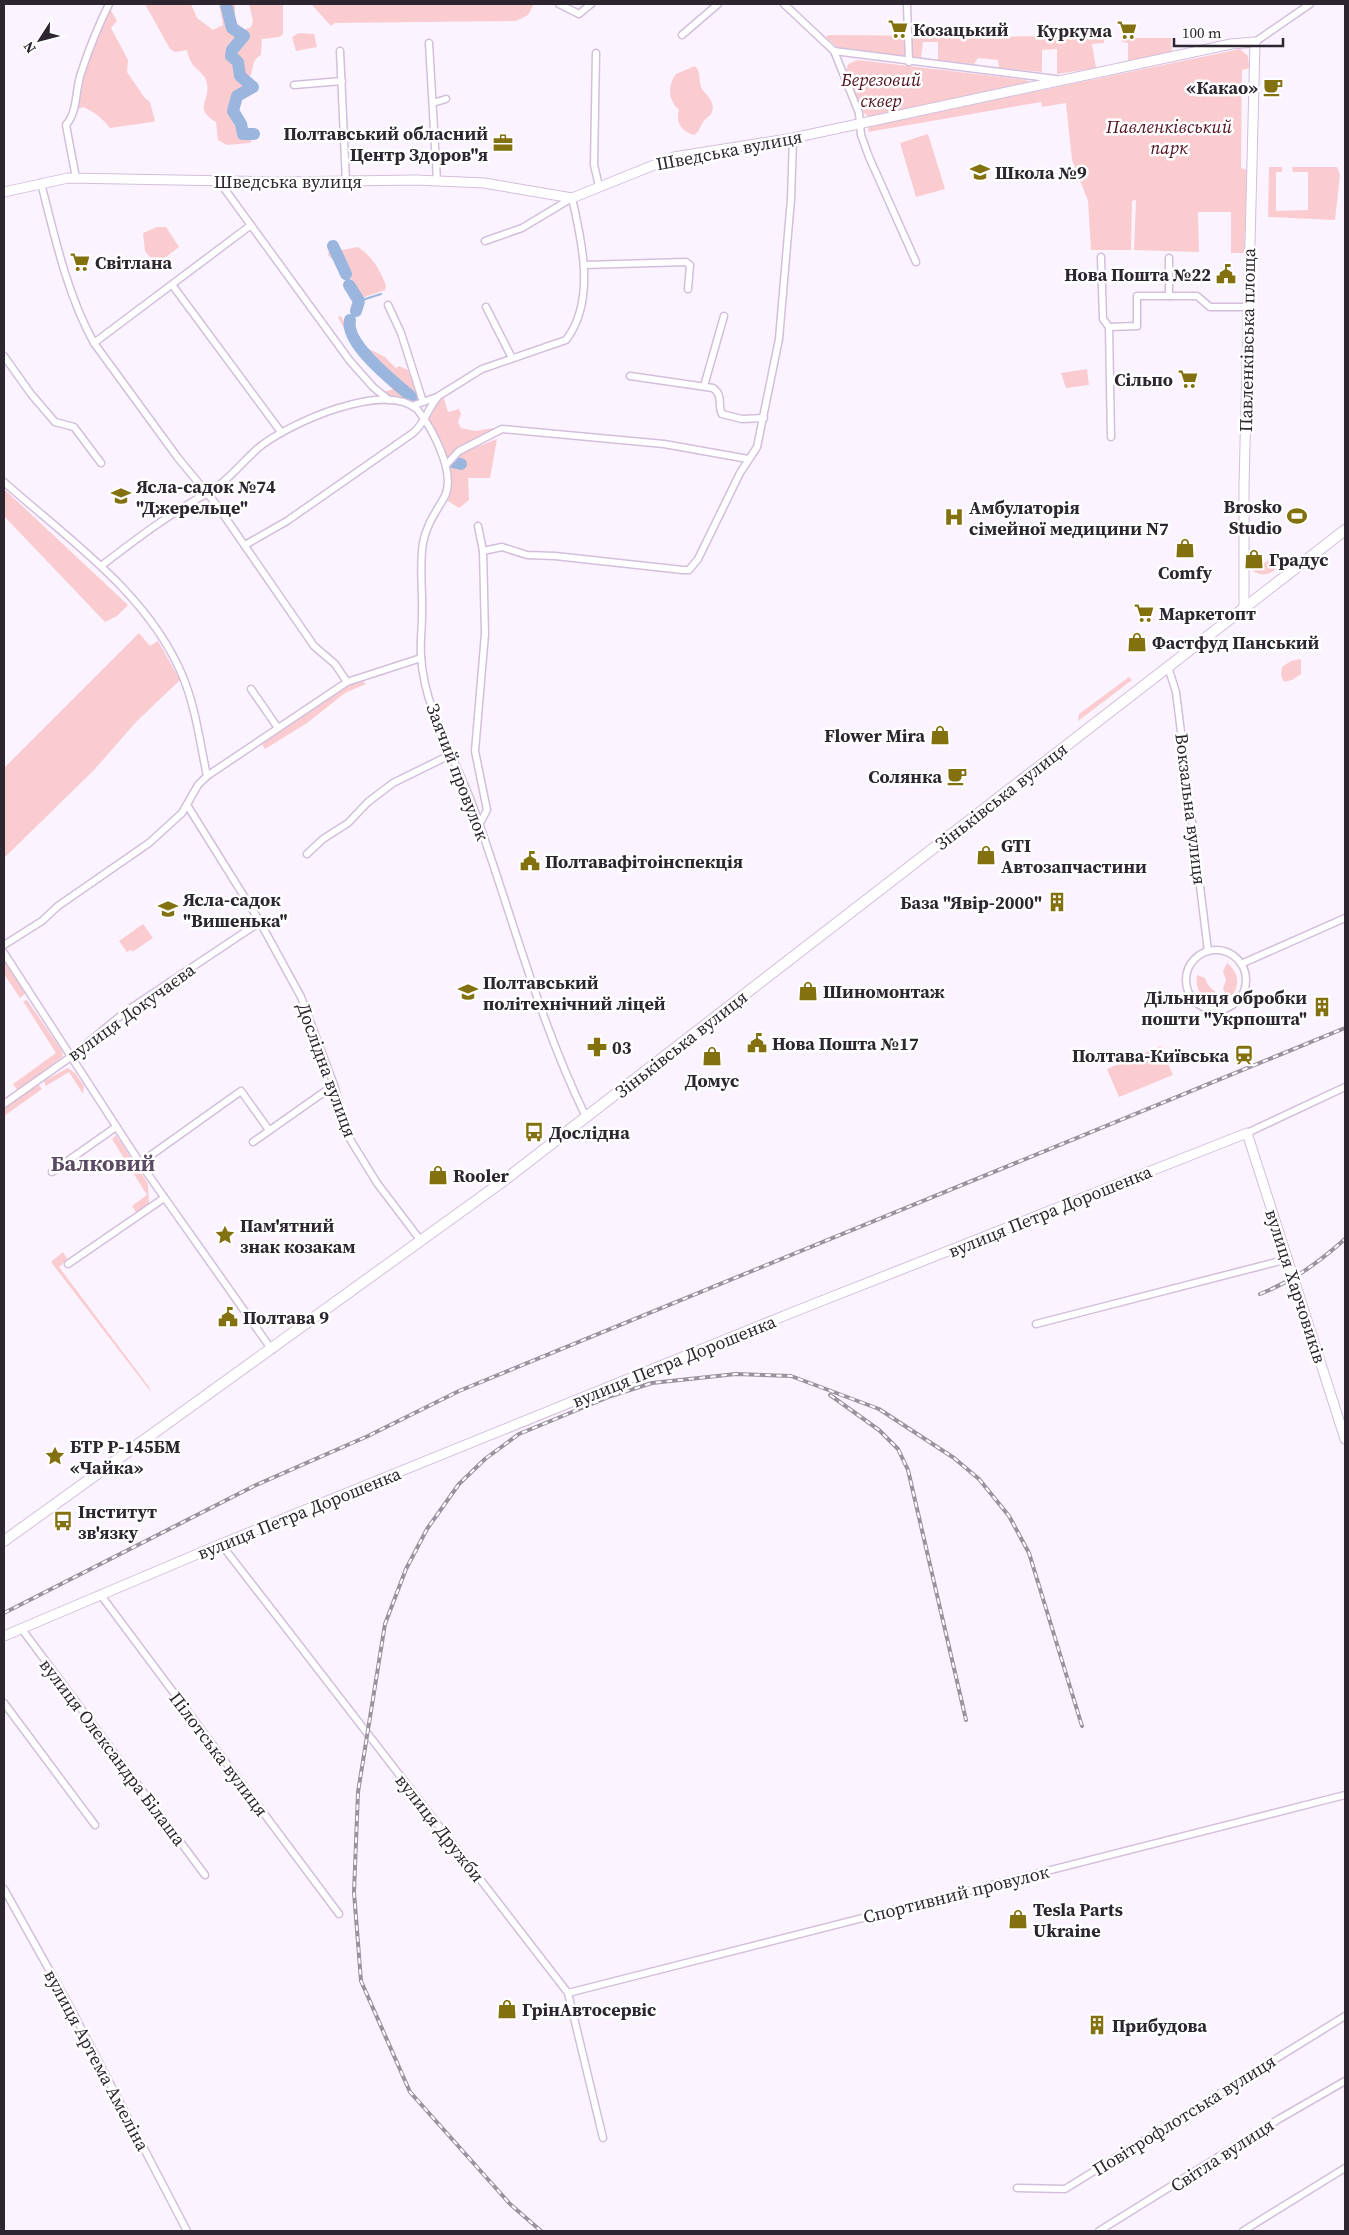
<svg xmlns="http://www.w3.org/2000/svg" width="1349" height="2235" font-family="'Source Serif 4',serif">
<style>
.green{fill:#faccd0}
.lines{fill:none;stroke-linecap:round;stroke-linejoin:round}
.stream{stroke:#9ab5de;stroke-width:2}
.river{stroke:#9ab5de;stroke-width:12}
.minor-casing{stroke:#d3bfdc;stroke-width:9}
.tertiary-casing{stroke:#d3bfdc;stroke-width:11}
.primary-casing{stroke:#d3bfdc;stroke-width:12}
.minor{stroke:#fff;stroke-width:6}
.tertiary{stroke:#fff;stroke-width:9}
.primary{stroke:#fff;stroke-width:10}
.rail-casing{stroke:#9a929e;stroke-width:4}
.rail{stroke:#fff;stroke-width:2;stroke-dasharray:5.5;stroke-linecap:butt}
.labels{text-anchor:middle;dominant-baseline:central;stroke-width:5;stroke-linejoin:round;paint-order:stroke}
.poi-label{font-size:18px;font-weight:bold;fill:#2d2530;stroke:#fff;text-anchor:start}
.park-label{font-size:18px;font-style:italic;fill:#510e1e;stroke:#fff}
.street-label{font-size:18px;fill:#2d2530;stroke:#fff}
.district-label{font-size:22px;font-weight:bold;fill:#5a4962;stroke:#fff}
</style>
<rect width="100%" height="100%" fill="#fbf3ff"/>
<g class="green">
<path d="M145,4H191L197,18L213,30L223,25L219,4H235V22L244,30L251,27L253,21L249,4H283V34L279,37L262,39L261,55C251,60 254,70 249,79C246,86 238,90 233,96C223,109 232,125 242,135C245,138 248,138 252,141L250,143L227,145L218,140L216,122C193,108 210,103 207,84C206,75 198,71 193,65C190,61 188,55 187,50L175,52L170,49Z"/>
<path d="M311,4H534L528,15L516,21L335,23L331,26Z"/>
<path d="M110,9L117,21L111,28L128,60L127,72L144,97L150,102L155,121L152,122L110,128C102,118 95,112 83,107L76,110C75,75 95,39 110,9Z"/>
<path d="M299,33L314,34L317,47L296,51L292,37Z"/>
<path d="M828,35L1104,37V43L1092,44L1096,68L1057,74V49L1042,50V72L999,68L998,60L978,58L974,64L938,60V42H923L921,58L837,47L826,37Z"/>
<path d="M1122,38H1171L1172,52L1128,62V43L1122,42Z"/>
<path d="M1240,49L1248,56L1249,68L1242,70L1241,168L1247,170V174L1244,253H1231V212H1198L1199,252L1134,250L1136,200L1132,201L1131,250H1091L1088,201L1072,160L1066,103L1042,107L1041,102L868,132L869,126Z"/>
<path d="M858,60L1026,80L1030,82L869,117L864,113L846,72L848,64Z"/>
<path d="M695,66C702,73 698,82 702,89C707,96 717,103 711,114C709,117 705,119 703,122C699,128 700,131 694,135C682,132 675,122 679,110C668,100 667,86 676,74Z"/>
<path d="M928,134L945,189L916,197L900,143Z"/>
<path d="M1269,167H1282V172H1276V211L1308,210V172H1293L1292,167H1337L1340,175L1335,220L1268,217Z"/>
<path d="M157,227H166L179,247L166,257L153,261L145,251L143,233Z"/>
<path d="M334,245L342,250L358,247C373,257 379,269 386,285L385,290L362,298L361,303L358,304L349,288L353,281L328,255L330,247Z"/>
<path d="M341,316L345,324L352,327L363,346L385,357L396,368L399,366L408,370L418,399C406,402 393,400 383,392L393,389L348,336L338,317Z"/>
<path d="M1087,369L1089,385L1066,388L1061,373Z"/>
<path d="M443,395L448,412L459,409L461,414L458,422L461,428L475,431L494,428L495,430L446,460L427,420L431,408Z"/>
<path d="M497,439L490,478H468L469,500L459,508L448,501L452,483L450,467L463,452Z"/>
<path d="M4,489L128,605L117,616L105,622L4,516Z"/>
<path d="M1280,552L1284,558C1277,571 1264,581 1251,569L1257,565L1259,567Z"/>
<path d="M139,633L150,646L158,641L180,680L137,721L94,770L4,858V768Z"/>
<path d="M1301,659V674L1292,680L1284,682L1281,676L1282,667L1291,661Z"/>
<path d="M1129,677L1132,680L1078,721L1079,714Z"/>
<path d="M362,680L366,684L345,693L307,723L265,749L262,744C294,721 326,694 362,680Z"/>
<path d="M143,924L153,938L132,952L131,950L127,952L119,941Z"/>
<path d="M4,959L26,993L20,998L4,974Z"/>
<path d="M1227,963C1240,973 1241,989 1228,999L1223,989L1226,980L1223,971Z"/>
<path d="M1197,975L1205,978C1208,990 1218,990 1223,1001C1206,1004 1194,992 1197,975Z"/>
<path d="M27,1000L62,1051L63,1056L18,1091L13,1084L56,1053L23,1001Z"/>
<path d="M1161,1046L1173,1075L1119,1097L1107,1069Z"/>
<path d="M68,1068L75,1073L84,1086L83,1094L69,1072L46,1086L44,1081Z"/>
<path d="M38,1084L42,1089L4,1116L6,1105Z"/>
<path d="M116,1135L148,1184L149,1204L136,1212L132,1206L147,1195L112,1139Z"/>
<path d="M63,1252L68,1260L59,1267L149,1387L151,1392L51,1262Z"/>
</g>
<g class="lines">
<path class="stream" d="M359,301L381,294"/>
<g class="river">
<path d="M226,4L232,28L244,36L232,50L231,56L238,62L240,76L253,87L237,96L233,111L241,124L243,134H254"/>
<path d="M333,246L346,274"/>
<path d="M349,285L359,301L356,311"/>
<path d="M350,320C344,344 398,385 414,399"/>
<path d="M452,462L461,464"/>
</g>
<defs>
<g id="minor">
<path d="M559,4L579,14L591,4"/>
<path d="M784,4L834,51L859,113L861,135L869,157L916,262"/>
<path d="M907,4L909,62"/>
<path d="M682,35L718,4"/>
<path d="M1255,42L1310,4"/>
<path d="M429,43L437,181"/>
<path d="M340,51L346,182"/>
<path d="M834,51L1056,79"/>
<path d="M596,53L594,165L599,186"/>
<path d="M294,85L342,81"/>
<path d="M433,103L446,99"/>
<path d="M76,178L66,125C78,111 75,91 81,73C89,49 98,26 109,4"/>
<path d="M218,180L350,361L373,387L389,400"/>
<path d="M41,183C55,238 67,294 94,343L178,458L216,504L314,646L335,664L347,682"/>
<path d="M1101,257L1103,319L1109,327L1111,437"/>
<path d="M1169,258V296"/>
<path d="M584,265L686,262L690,265L688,289"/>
<path d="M173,286L281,432"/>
<path d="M388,305L401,333L423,402"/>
<path d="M486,307L512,358"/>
<path d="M1109,327L1137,326V296H1197L1210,307H1248"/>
<path d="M94,343L251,225"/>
<path d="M4,356L31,394L55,422L74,427L101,463"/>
<path d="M630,376L713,388C724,396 717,405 722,414L742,419L764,418"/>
<path d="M704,386L724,316"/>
<path d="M412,406L437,397L482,369L566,340C596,301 582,241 572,198L522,228L485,241"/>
<path d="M446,465L459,451L502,429L664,444L748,459"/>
<path d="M4,482C68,539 149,594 183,677C196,709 200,743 207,776L198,785L182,813L149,843L58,906L42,921L4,945"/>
<path d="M478,526L483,551L485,634L475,751L487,810L479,825"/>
<path d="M245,545L287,521L413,433C425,423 427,410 437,398"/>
<path d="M483,551L502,547L527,555L555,556L683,570H689L698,559L740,473L757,447L779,339L791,199L793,138"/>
<path d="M101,566C135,540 170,513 208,493C228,482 244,459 262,445C291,423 383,381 417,409C432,428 456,472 445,496C436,512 426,525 423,543C419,567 423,591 422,615C422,629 420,642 421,656C424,710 456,759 474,809C511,911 538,1019 586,1117"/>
<path d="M1168,667L1176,692L1208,951"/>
<path d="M251,689L278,728"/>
<path d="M207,776L347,682L421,658"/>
<path d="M187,805L260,922L301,997L334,1085L348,1136L377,1183L421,1241"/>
<path d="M307,854L323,839L348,823L368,802L393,783L452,754"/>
<circle cx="1216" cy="980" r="30"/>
<path d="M4,953L140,1163L272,1350"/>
<path d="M1241,964L1345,918"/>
<path d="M4,1104L72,1056L125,1012L260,922"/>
<path d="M1247,1133L1345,1087"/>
<path d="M253,1142L334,1085"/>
<path d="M140,1163L241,1091L269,1130"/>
<path d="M52,1172L116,1127"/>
<path d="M68,1264L164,1198"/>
<path d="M1036,1324L1288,1259"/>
<path d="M221,1544L568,1993L603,2138"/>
<path d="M100,1594L339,1914"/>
<path d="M21,1628L205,1875"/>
<path d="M4,1703L95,1825"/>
<path d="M4,1889L70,2007L187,2231"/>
<path d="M568,1993L1345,1795"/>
<path d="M1017,2188L1065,2189L1345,2016"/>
<path d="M1099,2231L1279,2119L1345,2081"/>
<path d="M1243,2231L1345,2168"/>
</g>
<g id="tertiary">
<path d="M4,192L68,178L282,182L416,180L484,183L572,198L674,157L793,138L1231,44L1255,42L1244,486V608"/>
<path d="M4,1636L221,1544L796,1311L1247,1133L1345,1439"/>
</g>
<path id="primary" d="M4,1541L502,1182L1345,530"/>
</defs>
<use href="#minor" class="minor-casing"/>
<use href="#tertiary" class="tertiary-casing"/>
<use href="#primary" class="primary-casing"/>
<use href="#minor" class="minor"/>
<use href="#tertiary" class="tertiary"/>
<use href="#primary" class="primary"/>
<defs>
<g id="rail">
<path d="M1260,1294C1293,1281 1318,1263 1345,1239"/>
<path d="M830,1395L879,1430L898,1449L908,1470L966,1720"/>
<path d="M4,1613L254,1486L368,1436L459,1391L1345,1028"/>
<path d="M541,2231L510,2204L410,2092L361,1981L354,1892L358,1792L385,1624L406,1569L427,1529L459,1484L485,1459L519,1434L611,1396L652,1383L736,1374L791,1376L879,1409L954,1458L979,1479L1009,1516L1029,1553L1082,1726"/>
</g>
</defs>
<use href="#rail" class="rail-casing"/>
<use href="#rail" class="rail"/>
</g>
<defs>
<symbol id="supermarket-bare" viewBox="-9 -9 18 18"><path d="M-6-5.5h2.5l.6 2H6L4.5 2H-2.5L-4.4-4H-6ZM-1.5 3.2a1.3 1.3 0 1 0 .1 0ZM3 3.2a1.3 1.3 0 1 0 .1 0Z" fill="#83700f" stroke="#fff" stroke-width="2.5" paint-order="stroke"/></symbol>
<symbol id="cafe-bare" viewBox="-9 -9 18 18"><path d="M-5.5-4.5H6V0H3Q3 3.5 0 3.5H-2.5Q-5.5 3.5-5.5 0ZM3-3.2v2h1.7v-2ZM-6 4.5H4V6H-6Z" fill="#83700f" stroke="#fff" stroke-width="2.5" paint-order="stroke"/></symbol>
<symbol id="office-bare" viewBox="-9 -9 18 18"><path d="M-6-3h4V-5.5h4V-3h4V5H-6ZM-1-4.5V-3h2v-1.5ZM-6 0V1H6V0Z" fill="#83700f" stroke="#fff" stroke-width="2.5" paint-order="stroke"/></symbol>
<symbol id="school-bare" viewBox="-9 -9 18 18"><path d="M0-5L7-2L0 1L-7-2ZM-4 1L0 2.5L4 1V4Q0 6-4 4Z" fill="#83700f" stroke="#fff" stroke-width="2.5" paint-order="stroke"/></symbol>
<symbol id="civic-bare" viewBox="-9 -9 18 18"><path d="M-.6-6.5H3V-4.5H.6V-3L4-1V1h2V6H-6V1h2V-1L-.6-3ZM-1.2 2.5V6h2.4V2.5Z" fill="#83700f" stroke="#fff" stroke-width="2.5" paint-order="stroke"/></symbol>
<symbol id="stadium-bare" viewBox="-9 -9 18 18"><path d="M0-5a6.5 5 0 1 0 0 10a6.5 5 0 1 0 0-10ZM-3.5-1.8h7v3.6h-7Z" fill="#83700f" stroke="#fff" stroke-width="2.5" paint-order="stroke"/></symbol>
<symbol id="hospital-bare" viewBox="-9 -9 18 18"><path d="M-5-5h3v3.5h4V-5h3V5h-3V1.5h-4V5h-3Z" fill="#83700f" stroke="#fff" stroke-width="2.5" paint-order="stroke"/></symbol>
<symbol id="shop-bare" viewBox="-9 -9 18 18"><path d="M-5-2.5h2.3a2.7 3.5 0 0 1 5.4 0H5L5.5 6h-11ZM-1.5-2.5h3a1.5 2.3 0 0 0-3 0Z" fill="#83700f" stroke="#fff" stroke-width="2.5" paint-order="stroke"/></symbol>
<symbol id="building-bare" viewBox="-9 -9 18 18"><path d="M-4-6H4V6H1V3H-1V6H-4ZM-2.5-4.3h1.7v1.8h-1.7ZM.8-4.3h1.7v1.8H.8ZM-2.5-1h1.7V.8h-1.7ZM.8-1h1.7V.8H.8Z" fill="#83700f" stroke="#fff" stroke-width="2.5" paint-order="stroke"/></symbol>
<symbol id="university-bare" viewBox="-9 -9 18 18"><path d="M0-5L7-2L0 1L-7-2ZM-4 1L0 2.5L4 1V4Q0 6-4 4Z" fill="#83700f" stroke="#fff" stroke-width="2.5" paint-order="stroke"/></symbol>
<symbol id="pharmacy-bare" viewBox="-9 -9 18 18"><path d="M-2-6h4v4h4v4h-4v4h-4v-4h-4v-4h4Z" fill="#83700f" stroke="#fff" stroke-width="2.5" paint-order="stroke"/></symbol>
<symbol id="station-bare" viewBox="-9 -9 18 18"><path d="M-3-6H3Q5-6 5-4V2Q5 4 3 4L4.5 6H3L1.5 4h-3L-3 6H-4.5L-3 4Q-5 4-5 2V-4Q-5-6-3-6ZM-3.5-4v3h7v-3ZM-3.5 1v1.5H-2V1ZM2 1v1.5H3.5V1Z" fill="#83700f" stroke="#fff" stroke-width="2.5" paint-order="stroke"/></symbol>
<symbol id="bus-bare" viewBox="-9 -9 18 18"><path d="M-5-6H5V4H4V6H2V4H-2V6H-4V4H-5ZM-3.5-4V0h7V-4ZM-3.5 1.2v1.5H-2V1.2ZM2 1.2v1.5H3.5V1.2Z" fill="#83700f" stroke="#fff" stroke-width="2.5" paint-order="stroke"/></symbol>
<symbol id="sight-bare" viewBox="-9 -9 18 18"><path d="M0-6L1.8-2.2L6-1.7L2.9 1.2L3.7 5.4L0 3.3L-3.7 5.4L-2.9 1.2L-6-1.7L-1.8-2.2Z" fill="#83700f" stroke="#fff" stroke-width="2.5" paint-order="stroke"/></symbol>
</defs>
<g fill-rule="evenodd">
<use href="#supermarket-bare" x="884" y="15" width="28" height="28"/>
<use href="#supermarket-bare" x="1113" y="16" width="28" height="28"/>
<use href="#cafe-bare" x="1259" y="73" width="28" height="28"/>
<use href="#office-bare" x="489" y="129" width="28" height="28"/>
<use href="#school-bare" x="966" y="158" width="28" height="28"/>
<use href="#supermarket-bare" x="66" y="248" width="28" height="28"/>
<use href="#civic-bare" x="1212" y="260" width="28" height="28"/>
<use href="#supermarket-bare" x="1174" y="365" width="28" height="28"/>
<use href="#school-bare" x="107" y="482" width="28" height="28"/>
<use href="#stadium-bare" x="1283" y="502" width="28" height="28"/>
<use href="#hospital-bare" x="940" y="503" width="28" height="28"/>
<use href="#shop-bare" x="1171" y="534" width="28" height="28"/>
<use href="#shop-bare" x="1240" y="545" width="28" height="28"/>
<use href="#supermarket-bare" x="1130" y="599" width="28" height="28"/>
<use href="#shop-bare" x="1123" y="628" width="28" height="28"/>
<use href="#shop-bare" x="926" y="721" width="28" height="28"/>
<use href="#cafe-bare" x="943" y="762" width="28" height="28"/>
<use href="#shop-bare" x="972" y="841" width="28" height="28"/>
<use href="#civic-bare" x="516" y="847" width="28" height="28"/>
<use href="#building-bare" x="1043" y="888" width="28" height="28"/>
<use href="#school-bare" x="154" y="895" width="28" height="28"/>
<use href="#shop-bare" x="794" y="977" width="28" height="28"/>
<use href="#university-bare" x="454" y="978" width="28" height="28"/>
<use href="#building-bare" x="1308" y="993" width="28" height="28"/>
<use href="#civic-bare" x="743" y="1029" width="28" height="28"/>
<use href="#pharmacy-bare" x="583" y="1033" width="28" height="28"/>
<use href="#station-bare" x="1230" y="1041" width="28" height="28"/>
<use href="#shop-bare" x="698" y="1042" width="28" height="28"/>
<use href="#bus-bare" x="520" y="1118" width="28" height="28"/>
<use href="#shop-bare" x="424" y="1161" width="28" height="28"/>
<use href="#sight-bare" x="211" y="1221" width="28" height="28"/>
<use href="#civic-bare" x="214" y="1303" width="28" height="28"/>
<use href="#sight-bare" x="41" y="1442" width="28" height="28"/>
<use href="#bus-bare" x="49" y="1507" width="28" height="28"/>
<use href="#shop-bare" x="1004" y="1905" width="28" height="28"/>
<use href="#shop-bare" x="493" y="1995" width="28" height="28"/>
<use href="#building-bare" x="1083" y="2011" width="28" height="28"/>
</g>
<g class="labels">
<g class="poi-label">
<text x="913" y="29">Козацький</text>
<text x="1112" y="30" text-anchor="end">Куркума</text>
<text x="1258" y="87" text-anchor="end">«Какао»</text>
<text x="488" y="133" text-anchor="end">Полтавський обласний<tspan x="488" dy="21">Центр Здоров"я</tspan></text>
<text x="995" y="172">Школа №9</text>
<text x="95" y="262">Світлана</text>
<text x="1211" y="274" text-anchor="end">Нова Пошта №22</text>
<text x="1173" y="379" text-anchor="end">Сільпо</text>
<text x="136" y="486">Ясла-садок №74<tspan x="136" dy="21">"Джерельце"</tspan></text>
<text x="1282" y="506" text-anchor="end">Brosko<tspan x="1282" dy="21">Studio</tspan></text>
<text x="969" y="507">Амбулаторія<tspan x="969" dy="21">сімейної медицини N7</tspan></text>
<text x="1269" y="559">Градус</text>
<text x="1185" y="572" text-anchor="middle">Comfy</text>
<text x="1159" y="613">Маркетопт</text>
<text x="1152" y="642">Фастфуд Панський</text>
<text x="925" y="735" text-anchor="end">Flower Mira</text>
<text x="942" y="776" text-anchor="end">Солянка</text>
<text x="1001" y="845">GTI<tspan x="1001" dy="21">Автозапчастини</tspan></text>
<text x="545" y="861">Полтавафітоінспекція</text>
<text x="183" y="899">Ясла-садок<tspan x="183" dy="21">"Вишенька"</tspan></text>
<text x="1042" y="902" text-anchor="end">База "Явір-2000"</text>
<text x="483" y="982">Полтавський<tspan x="483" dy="21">політехнічний ліцей</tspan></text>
<text x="823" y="991">Шиномонтаж</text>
<text x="1307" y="997" text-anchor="end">Дільниця обробки<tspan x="1307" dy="21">пошти "Укрпошта"</tspan></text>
<text x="772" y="1043">Нова Пошта №17</text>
<text x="612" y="1047">03</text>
<text x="1229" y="1055" text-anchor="end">Полтава-Київська</text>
<text x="712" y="1080" text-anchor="middle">Домус</text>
<text x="549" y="1132">Дослідна</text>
<text x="453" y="1175">Rooler</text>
<text x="240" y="1225">Пам'ятний<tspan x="240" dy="21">знак козакам</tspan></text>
<text x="243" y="1317">Полтава 9</text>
<text x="70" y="1446">БТР Р-145БМ<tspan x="70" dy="21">«Чайка»</tspan></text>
<text x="78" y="1511">Інститут<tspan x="78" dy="21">зв'язку</tspan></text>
<text x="1033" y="1909">Tesla Parts<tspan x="1033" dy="21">Ukraine</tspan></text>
<text x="522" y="2009">ГрінАвтосервіс</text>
<text x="1112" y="2025">Прибудова</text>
</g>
<g class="park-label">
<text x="881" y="79">Березовий<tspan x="881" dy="21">сквер</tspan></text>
<text x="1169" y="126">Павленківський<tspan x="1169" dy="21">парк</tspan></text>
</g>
<g class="street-label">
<text transform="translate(729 150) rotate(-11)">Шведська вулиця</text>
<text x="288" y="181">Шведська вулиця</text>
<text transform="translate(1247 340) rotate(-89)">Павленківська площа</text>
<text transform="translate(458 772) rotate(69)">Заячий провулок</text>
<text transform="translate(1001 796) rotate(-38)">Зіньківська вулиця</text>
<text transform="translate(1191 809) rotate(83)">Вокзальна вулиця</text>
<text transform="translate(131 1012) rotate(-36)">вулиця Докучаєва</text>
<text transform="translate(681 1044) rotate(-38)">Зіньківська вулиця</text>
<text transform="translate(327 1070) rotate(70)">Дослідна вулиця</text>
<text transform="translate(1050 1211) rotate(-22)">вулиця Петра Дорошенка</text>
<text transform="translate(1296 1286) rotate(72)">вулиця Харчовиків</text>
<text transform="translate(674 1361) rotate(-22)">вулиця Петра Дорошенка</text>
<text transform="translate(299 1513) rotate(-22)">вулиця Петра Дорошенка</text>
<text transform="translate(113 1752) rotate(53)">вулиця Олександра Білаша</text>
<text transform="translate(219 1754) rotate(53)">Пілотська вулиця</text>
<text transform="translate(440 1828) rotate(52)">вулиця Дружби</text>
<text transform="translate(956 1894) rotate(-14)">Спортивний провулок</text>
<text transform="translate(97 2060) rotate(62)">вулиця Артема Амеліна</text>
<text transform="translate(1184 2115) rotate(-32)">Повітрофлотська вулиця</text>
<text transform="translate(1222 2155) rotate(-33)">Світла вулиця</text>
</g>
<g class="district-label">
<text x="103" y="1163">Балковий</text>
</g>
</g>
<rect width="1349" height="2235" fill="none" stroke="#2d2530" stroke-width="10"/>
<g transform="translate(40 40) rotate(234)" stroke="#ffffff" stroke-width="4" paint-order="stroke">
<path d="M0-4L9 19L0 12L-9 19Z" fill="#2d2530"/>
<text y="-8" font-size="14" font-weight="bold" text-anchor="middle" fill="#2d2530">N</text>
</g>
<path d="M1174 38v8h109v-8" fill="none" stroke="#2d2530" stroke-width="2.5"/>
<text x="1182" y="38" font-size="15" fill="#2d2530" stroke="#ffffff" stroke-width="4" paint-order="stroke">100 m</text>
</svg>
